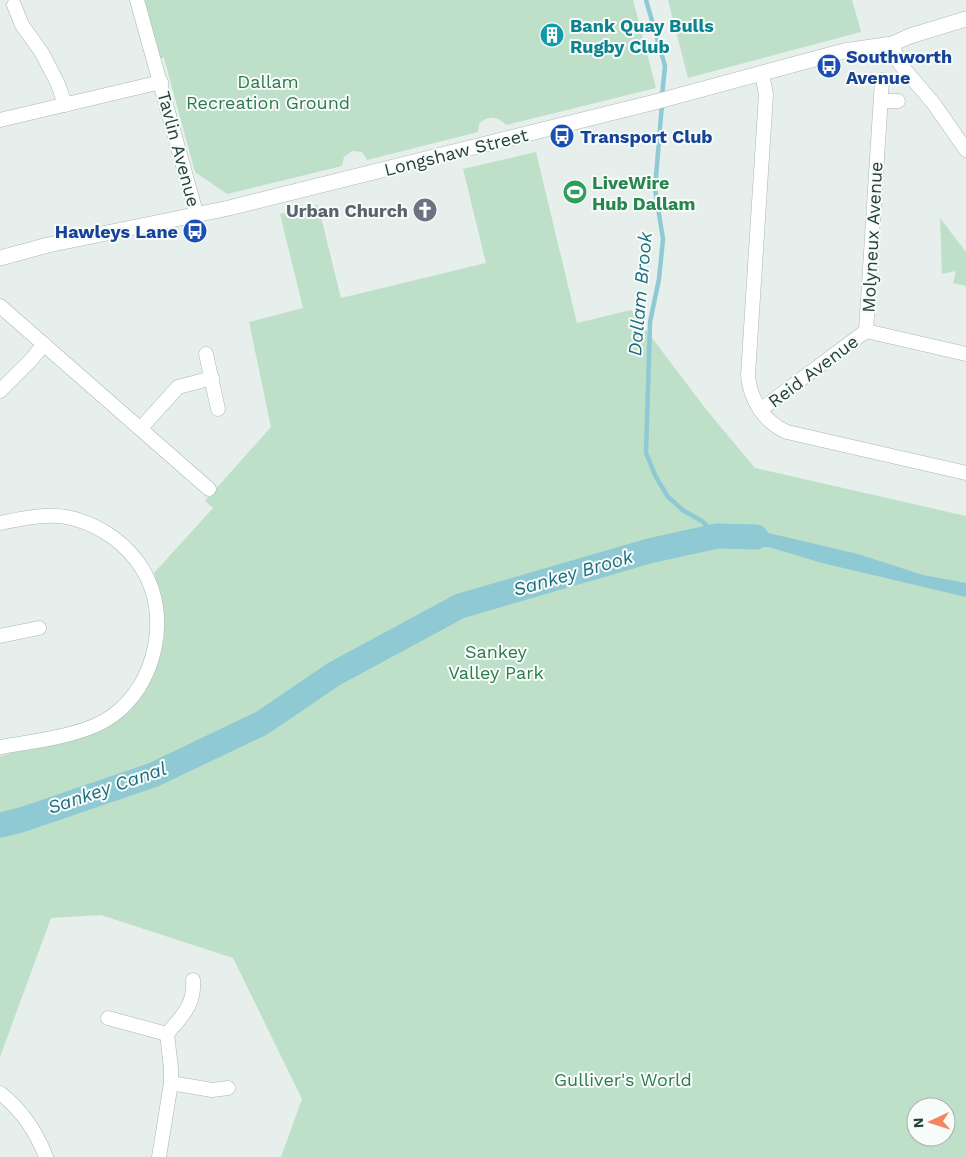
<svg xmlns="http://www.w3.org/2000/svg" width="966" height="1157" font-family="'Work Sans',sans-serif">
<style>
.green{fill:#bfe0c8;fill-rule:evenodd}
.water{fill:#8ec9d4}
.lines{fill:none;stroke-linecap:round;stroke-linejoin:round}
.stream{stroke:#8ec9d4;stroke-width:4.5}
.river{stroke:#8ec9d4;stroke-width:25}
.street-casing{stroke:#a8b8b2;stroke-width:15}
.secondary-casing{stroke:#a4bbb3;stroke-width:16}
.street{stroke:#fff;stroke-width:14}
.secondary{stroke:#fff;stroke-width:15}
.labels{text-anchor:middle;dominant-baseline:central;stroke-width:4;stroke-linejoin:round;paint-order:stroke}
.culture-label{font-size:18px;font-weight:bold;fill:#0d838f;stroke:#f7fbf9;text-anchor:start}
.transit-label{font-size:18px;font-weight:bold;fill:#164399;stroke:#f7fbf9;text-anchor:start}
.park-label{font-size:18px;fill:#2d7a4b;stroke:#f7fbf9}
.street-label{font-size:18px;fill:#24423a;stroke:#f7fbf9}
.leisure-label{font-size:18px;font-weight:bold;fill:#27864d;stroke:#f7fbf9;text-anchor:start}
.worship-label{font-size:18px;font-weight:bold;fill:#5b616d;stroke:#f7fbf9;text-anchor:end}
.water-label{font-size:19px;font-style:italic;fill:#1c6f80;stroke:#f7fbf9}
</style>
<rect width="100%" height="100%" fill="#e6efeb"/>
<g class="green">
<path d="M144,0H633L656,88L506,125C498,116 487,115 479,124L478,132L367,160L362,152L352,151L344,157L342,166L227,194L195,172L164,58H160Z"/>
<path d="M668,0H852L861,32L688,78Z"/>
<path d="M536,152L577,323L631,310L705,408L755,468L966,516V1157H281L302,1099L233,958L101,915L51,918L0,1057V756L83,734L142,693L158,663L162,644L161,603L154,573L213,508L205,501L271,427L249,322L303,308L280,214L318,205L341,298L486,263L463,169ZM916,1107H946V1137H916Z"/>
<path d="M940,218L966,252V286L953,283L956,271L942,274Z"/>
</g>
<path class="water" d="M724,528H747L858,554L923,575L966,583V597L822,563L769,547H722Z"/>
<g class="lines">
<g class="stream">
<path d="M646,0L665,66L662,96"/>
<path d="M662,104L655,189L663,239L659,279L650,322L646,453L656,477L668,497L684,511L702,521L717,536"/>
</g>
<path class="river" d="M0,825L21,820L153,775L262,723L334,674L460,606L649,551L717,536L756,537"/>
<defs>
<g id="street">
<path d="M137,0L197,216"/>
<path d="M14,5L22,25L42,53L58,84L65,105"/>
<path d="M892,44L900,64L934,104L966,150"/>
<path d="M762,74L766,94L748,375C750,400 764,422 787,432L966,473"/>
<path d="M882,80L866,331L966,354"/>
<path d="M881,101H898"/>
<path d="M0,120L161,82"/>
<path d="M0,306L209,489"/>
<path d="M206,354L218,409"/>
<path d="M0,391L31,360L44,344"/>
<path d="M760,410L866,331"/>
<path d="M141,428L178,387L212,378"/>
<path d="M0,523C25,518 50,512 75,519C103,527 128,545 143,570C171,616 156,685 112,716C85,736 34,741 0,747"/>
<path d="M0,636L39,628"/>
<path d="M108,1018L167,1034C182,1016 195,1005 193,980"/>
<path d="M171,1083L212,1090L228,1088"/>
<path d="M0,1093C22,1110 36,1131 46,1157"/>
<path d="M159,1157L171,1083V1068L167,1034"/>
</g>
<path id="secondary" d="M0,258L48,245L229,208L655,102L844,51L892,44L910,36L966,19"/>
</defs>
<use href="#street" class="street-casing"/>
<use href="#secondary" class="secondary-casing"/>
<use href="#street" class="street"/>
<use href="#secondary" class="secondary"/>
</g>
<defs>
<symbol id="building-disc" viewBox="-11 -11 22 22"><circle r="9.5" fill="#0f9aa8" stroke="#f7fbf9"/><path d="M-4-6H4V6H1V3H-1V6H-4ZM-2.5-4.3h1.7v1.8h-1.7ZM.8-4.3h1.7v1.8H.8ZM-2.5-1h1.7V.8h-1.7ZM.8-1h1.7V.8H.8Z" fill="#fff"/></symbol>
<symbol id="bus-disc" viewBox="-11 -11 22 22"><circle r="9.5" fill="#1a4fb4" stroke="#f7fbf9"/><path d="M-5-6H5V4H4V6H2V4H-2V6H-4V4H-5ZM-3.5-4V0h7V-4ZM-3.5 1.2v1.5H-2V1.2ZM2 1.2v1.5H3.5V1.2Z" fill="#fff"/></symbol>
<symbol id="stadium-disc" viewBox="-11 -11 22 22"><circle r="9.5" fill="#2e9e5b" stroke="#f7fbf9"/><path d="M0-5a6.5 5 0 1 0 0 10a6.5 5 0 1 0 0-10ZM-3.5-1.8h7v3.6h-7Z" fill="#fff"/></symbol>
<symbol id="church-disc" viewBox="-11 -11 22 22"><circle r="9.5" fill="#6b7280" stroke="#f7fbf9"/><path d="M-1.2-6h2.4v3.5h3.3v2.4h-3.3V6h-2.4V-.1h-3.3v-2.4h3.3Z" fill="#fff"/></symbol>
</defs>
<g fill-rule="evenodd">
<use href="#building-disc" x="538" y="21" width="28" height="28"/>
<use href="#bus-disc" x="815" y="52" width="28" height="28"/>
<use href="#bus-disc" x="548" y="122" width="28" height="28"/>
<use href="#stadium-disc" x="561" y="178" width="28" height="28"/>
<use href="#church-disc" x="411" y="196" width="28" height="28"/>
<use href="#bus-disc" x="181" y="217" width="28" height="28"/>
</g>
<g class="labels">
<g class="culture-label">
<text x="570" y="25">Bank Quay Bulls<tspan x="570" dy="21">Rugby Club</tspan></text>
</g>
<g class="transit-label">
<text x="846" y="56">Southworth<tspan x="846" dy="21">Avenue</tspan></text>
<text x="580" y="136">Transport Club</text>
<text x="178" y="231" text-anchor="end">Hawleys Lane</text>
</g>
<g class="park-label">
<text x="268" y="81">Dallam<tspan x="268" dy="21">Recreation Ground</tspan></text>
<text x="496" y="651">Sankey<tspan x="496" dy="21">Valley Park</tspan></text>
<text x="623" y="1079">Gulliver's World</text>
</g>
<g class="street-label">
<text transform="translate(179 149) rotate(75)">Tavlin Avenue</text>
<text transform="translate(456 152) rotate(-14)">Longshaw Street</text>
<text transform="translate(872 237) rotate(-87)">Molyneux Avenue</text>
<text transform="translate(813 371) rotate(-37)">Reid Avenue</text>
</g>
<g class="leisure-label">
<text x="592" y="182">LiveWire<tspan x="592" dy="21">Hub Dallam</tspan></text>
</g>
<g class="worship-label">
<text x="408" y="210">Urban Church</text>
</g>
<g class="water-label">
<text transform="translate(640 294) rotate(-85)">Dallam Brook</text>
<text transform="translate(573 573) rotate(-16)">Sankey Brook</text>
<text transform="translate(107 788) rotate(-19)">Sankey Canal</text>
</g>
</g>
<g transform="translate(931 1122) rotate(266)"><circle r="24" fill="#f7fbf9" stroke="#a3b1ad"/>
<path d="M0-4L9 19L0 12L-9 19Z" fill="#f4845f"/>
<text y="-8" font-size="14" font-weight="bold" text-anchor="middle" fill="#24423a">N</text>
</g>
</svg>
